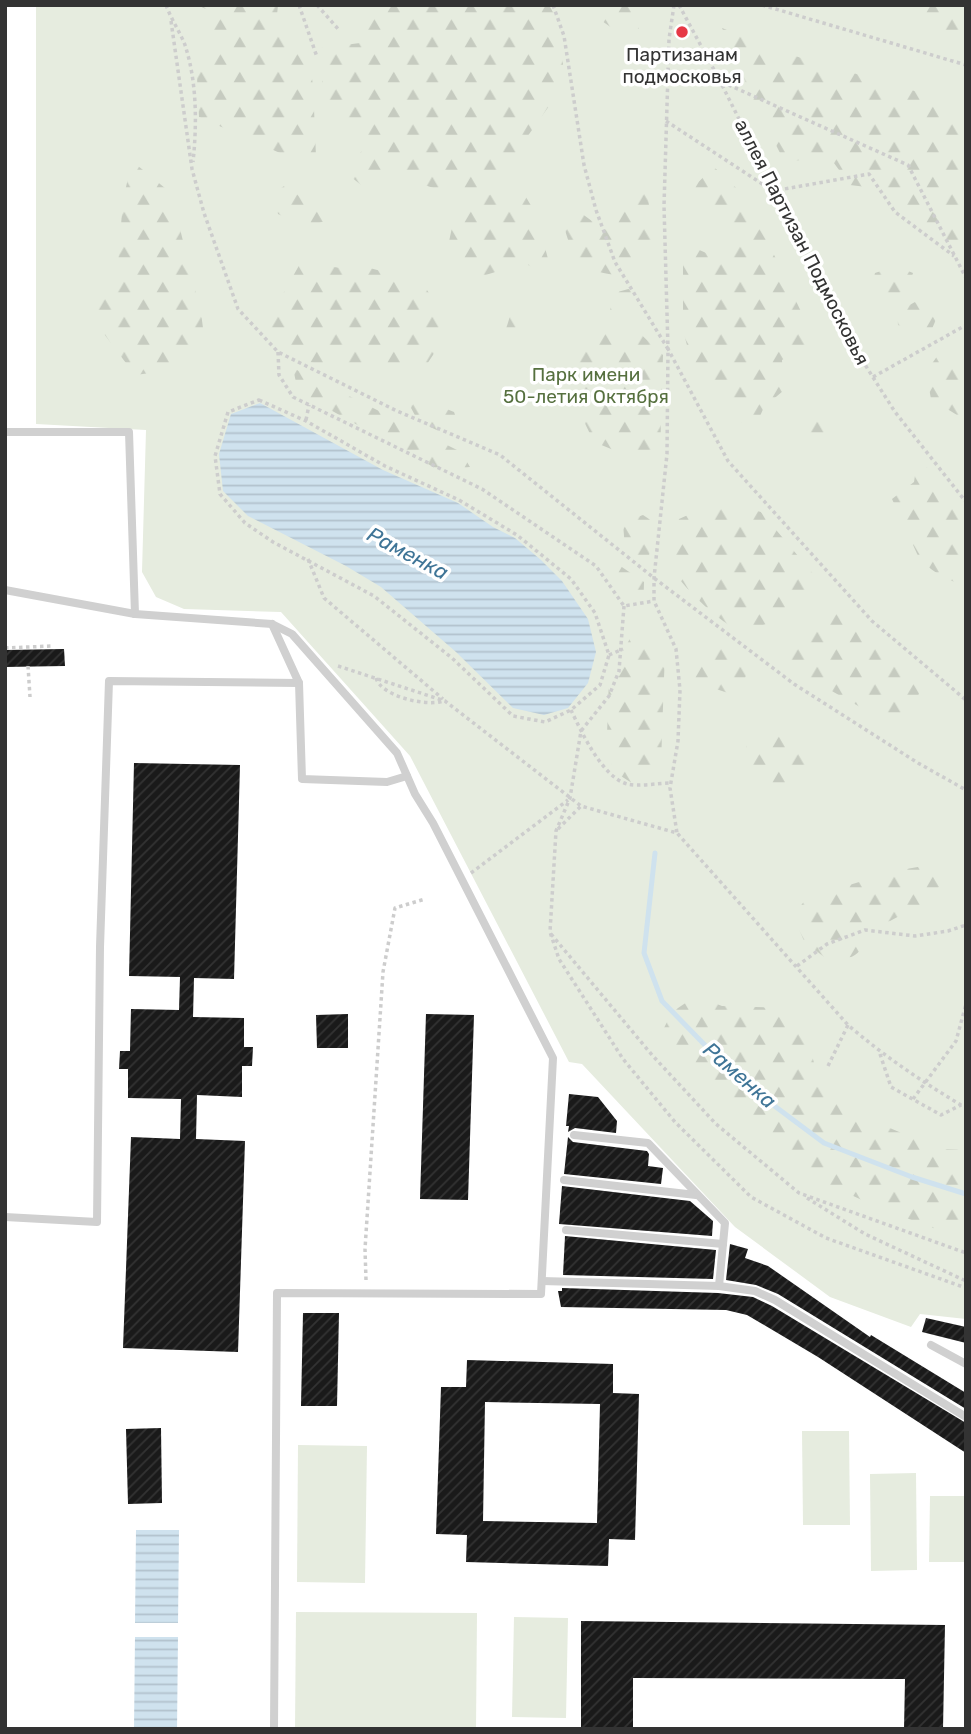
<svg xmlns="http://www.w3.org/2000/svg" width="971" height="1734" font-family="Rubik,sans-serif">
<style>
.green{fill:#e6ecdf}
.forest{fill:url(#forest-firs)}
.water{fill:url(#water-rules)}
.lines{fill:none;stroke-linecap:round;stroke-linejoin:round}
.stream{stroke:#cfe2ee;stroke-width:5}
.building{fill:url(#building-hatch);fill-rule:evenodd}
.path{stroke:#cdcdcd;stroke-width:3.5;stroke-dasharray:3.5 3.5;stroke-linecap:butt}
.service{stroke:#d0d0d0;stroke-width:8}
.poi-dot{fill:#e63946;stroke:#fff;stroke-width:2.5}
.labels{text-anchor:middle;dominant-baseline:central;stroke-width:7;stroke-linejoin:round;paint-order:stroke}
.poi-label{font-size:19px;fill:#333;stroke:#fff}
.street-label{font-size:19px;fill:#333;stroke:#fff}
.park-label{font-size:19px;fill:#56703f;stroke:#fff}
.water-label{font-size:21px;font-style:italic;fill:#3f7597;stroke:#fff}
</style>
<defs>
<pattern id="forest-firs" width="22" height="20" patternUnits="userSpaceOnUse" patternTransform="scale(1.75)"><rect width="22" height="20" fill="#e6ecdf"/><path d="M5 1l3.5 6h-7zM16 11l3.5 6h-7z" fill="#c6cbc0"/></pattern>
<pattern id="water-rules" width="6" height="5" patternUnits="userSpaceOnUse" patternTransform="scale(1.75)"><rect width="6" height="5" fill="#cfe2ee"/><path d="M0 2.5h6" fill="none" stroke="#b2c2cd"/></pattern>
<pattern id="building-hatch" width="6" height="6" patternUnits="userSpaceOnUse" patternTransform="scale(1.75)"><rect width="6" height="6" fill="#1a1a1a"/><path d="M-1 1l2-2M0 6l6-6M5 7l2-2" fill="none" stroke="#333"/></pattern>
</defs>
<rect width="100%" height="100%" fill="#fff"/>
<g class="green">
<path d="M36,5H966V1319L920,1314L911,1327L830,1297L735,1227L582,1064L569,1062L410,756L281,612L184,609L156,597L142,572L146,430L36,424Z"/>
<path d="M802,1431H849L850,1525H803Z"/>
<path d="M298,1445L367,1446L365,1583L297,1582Z"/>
<path d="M916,1473L917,1570L871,1571L870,1474Z"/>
<path d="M930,1496H966V1562H929Z"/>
<path d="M296,1612L477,1613L476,1729H295Z"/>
<path d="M514,1617L568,1618L566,1718L512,1717Z"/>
</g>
<g class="forest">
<path d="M197,5H278L275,35H305L313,85L316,157L280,153L199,117L197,77L211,50L208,10Z"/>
<path d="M384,5H549L561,27L564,85L485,196L504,191L523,192L533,209L534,225L544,244L554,281L525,263L466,281L447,251L454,218L473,201L394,175L367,190L344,171L367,145L331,118L322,80L321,48L360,43L372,11Z"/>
<path d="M601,5H634L639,29L615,30L596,17Z"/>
<path d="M904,5H966V42L934,36Z"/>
<path d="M722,28L788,54L966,106V259L904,209L899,191L850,185L831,159L784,161L753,99Z"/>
<path d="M132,161L171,193L201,313L205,343L192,364L158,372L135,375L92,318L118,263L123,200Z"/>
<path d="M714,167L747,198L815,341L782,360L783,391L764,407L757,423L746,425L733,417L720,398L694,372L683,330V243L725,261L734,239L687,193Z"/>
<path d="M287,184L304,201L322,194L330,206L325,221L313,225L300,213L294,222L278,214L272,194Z"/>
<path d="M647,189L653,239L616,275C573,270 572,253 561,216L581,213L596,224L610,210Z"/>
<path d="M301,262L347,269L366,267L422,282L451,328L427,364L344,369L294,359L262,331Z"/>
<path d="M896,266L913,273L908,289L899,293L870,294L875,273Z"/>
<path d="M632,288L640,302L628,314L610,311L614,293Z"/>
<path d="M915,302L937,317L929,336L898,325L897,312Z"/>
<path d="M511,313L528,320L523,335L505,332Z"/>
<path d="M634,328L663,355L660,455L638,460L594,442L559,370L589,333Z"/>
<path d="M958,351L966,359V441L959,440L957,415L931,399L926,372L938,355Z"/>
<path d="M293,368L461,452L470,467L446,474L298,392Z"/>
<path d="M422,399L454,412L461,432L451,437L418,421L410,406Z"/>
<path d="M808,415L830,423V441L804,438Z"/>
<path d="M918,456L966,517V584C949,583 930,570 919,558L892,499L914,482Z"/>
<path d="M719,501L761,512L815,576C813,583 813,592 810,597C803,613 755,631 738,629C725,627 681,586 675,572C668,555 675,536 679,519Z"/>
<path d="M643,515L655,523L647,567L625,550L623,522Z"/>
<path d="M613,561L644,582L643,614L615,584Z"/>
<path d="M820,609L853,612L922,683L914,710L883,720L800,673L791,660L793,642Z"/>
<path d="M635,629L665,650L661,763L635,785L613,771L607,735L609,678Z"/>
<path d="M713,642L749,669L737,696L698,683L689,666L693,647Z"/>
<path d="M768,733L803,741L812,773L786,795L753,774L744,757L748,738Z"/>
<path d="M929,865L939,870L945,879L929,900L890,921L869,926C863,954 857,959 829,961L804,941L793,915L807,898L895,871Z"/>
<path d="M696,996L722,1006L784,1008L808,1040L819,1082L857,1114L939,1149L966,1150V1234L933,1228L877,1207L808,1175L767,1147L662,1032L672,1012Z"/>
</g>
<g class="water">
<path d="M260,403L383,470L458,503L493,527L515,538L541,560L562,581L588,619L596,652L588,683L568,708L544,715L513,708L456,652L381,587L346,566L248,516L223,491L219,454L231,414Z"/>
<path d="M136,1530H179L178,1623H135Z"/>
<path d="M135,1637H178L177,1729H134Z"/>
</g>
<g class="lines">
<path class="stream" d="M655,853L644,953L662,1001L736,1077L824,1143L912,1177L966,1194"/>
</g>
<g class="building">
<path d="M64,649L65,666L5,667V650Z"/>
<path d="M134,763L240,765L234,979L194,978L193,1017L244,1018V1047H253L252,1066H242V1097L197,1095L196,1139L245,1141L238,1352L123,1348L131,1137L180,1139L181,1099L128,1098V1069H119L120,1051H130L131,1009L179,1010L180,977L129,976Z"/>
<path d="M348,1014V1048H317L316,1015Z"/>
<path d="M426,1014L474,1015L468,1200L420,1199Z"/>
<path d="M569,1094L598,1097L617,1121L616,1133L575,1128L568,1132L569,1126H566Z"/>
<path d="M568,1137L573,1142L647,1151L649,1154L648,1166L663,1168L661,1184L564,1174Z"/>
<path d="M562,1186L690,1201L713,1221L712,1236L559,1224Z"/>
<path d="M565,1236L716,1250L713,1279L563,1275Z"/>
<path d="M730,1244L748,1249L745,1258L768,1266L870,1337L871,1335L966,1393V1409L778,1294L756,1285L726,1280Z"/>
<path d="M562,1288L718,1293L753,1297L772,1306L966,1423V1453L818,1357L747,1315L726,1310L561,1307L558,1291H562Z"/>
<path d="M303,1313H339L337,1406H301Z"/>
<path d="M926,1318L966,1327V1343L922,1332Z"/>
<path d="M467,1360L613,1364V1393L639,1394L635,1540L609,1539L608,1566L466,1562L467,1535L436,1534L441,1387H466ZM485,1402L600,1404L597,1523L483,1521Z"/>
<path d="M161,1428L162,1503L128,1504L126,1429Z"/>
<path d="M581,1621L945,1625L943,1729H904L905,1679L633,1678V1729H581Z"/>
</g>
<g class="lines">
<g class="path">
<path d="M166,5C171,19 180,32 185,45C197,82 197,124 193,162"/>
<path d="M299,5L317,57"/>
<path d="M317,5L339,30"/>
<path d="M553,5L564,36L584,165L596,210L615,262L668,349L667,454L654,578V601L676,649L680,690L678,741L670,788L677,833"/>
<path d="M674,5L669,39L664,206L668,349L728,461L872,621L966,700"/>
<path d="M679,5L720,81L850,341L895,412L966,502"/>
<path d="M762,5L966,65"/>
<path d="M171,21L192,169L204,213L238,309L278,352L397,411L500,455L654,578L794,684L918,763L966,790"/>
<path d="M722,82L908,165L966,278"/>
<path d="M666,121L773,191L869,174L895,212L954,256"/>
<path d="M278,352L279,375L293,397L482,489L596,566L624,606L654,601"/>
<path d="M873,377L966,325"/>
<path d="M259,400L306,421L385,466L459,500L517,535L571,579L595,613L609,655L600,685L571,710L545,722L513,716L452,658L374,596L273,542L245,523L220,494L215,456L228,412Z"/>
<path d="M306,420L309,405"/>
<path d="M308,559L324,598L443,699"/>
<path d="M624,606L619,671L609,696L581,731L570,798L556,831L550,932L559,959L623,1059L675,1122L751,1197L826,1238L966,1288"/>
<path d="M5,648L51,646"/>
<path d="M609,655L623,649"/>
<path d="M28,666L30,697"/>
<path d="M338,666L445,701L581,806L677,833L848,1025C884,1056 921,1081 961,1105L966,1106"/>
<path d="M376,678C381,696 426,707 443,701"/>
<path d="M571,710C581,731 602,777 627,784C639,787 658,783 671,783"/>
<path d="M558,829L581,806"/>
<path d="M471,873L568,800"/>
<path d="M551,934L652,1055L716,1124L799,1193L966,1253"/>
<path d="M797,966L827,944L865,930L915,936L948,931L966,925"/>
<path d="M880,1054L891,1087L941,1115L961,1105"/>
<path d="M828,1066L848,1025"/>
<path d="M913,1099L956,1041L966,1004"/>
<path d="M807,1198L865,1234L966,1281"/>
<path d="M366,1280L365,1249L383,972L395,908L425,899"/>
</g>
<g class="service">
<path d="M5,432H129L135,614"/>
<path d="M5,590L135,614L272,624L292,634L397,753L415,794L433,823L553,1058L541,1294L277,1293L274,1729"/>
<path d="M299,683L302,779L387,782L407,776"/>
<path d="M574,1135L648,1143L725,1223L719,1286"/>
<path d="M564,1180L696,1195"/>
<path d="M5,1217L97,1222L100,947L109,681L299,683L272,624"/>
<path d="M566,1230L723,1244"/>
<path d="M542,1281L719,1286L755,1291L775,1300L966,1417"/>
<path d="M931,1345L966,1364"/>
</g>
</g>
<circle class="poi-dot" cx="682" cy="32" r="7"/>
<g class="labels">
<g class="poi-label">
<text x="682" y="54">Партизанам<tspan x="682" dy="22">подмосковья</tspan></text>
</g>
<g class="street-label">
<text transform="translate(802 242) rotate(63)">аллея Партизан Подмосковья</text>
</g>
<g class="park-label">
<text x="586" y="374">Парк имени<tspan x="586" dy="22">50-летия Октября</tspan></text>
</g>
<g class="water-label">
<text transform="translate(408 553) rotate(28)">Раменка</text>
<text transform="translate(740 1075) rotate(41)">Раменка</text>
</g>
</g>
<rect width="971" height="1734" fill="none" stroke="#333333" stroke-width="14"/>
</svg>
